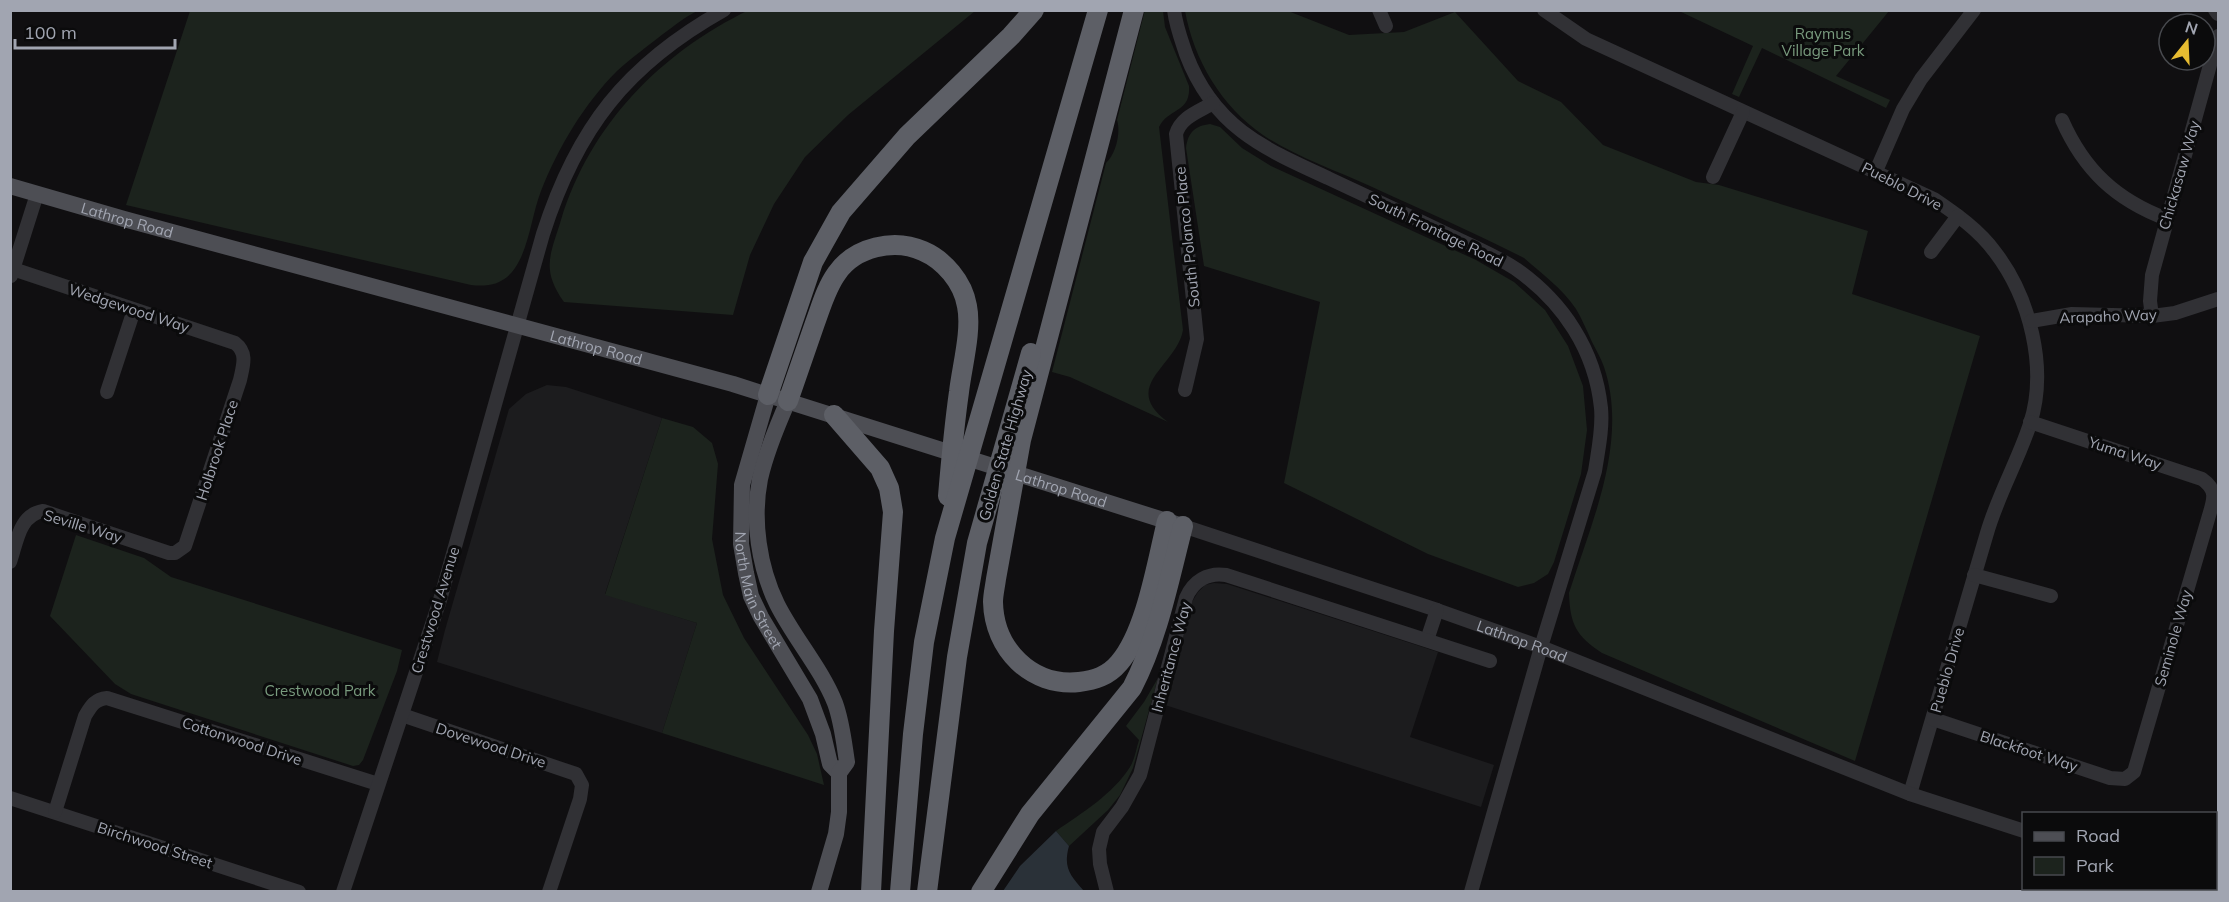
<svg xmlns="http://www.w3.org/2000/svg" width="2229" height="902" font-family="Mulish,sans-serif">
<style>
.built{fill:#1c1c1e}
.green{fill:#1c231d}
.water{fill:#2a3138}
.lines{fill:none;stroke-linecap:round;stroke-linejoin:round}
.minor{stroke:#313135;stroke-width:14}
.major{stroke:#4d4e54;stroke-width:16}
.highway{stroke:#5d5f66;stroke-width:20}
.labels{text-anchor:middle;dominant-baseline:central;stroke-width:6;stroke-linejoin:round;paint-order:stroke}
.park-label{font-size:15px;fill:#799b7e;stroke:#0b0b0c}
.street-label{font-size:15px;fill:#a1a5b1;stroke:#0b0b0c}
</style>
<rect width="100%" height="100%" fill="#100f11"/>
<g class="built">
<path d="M547,385L566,387L662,418L605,594L697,623L662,733L437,662L445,630L509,409L526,394Z"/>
<path d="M1214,583L1227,584L1438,652L1410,737L1494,765L1481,807L1165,705L1192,602L1198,592L1205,585Z"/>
</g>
<g class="green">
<path d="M749,10L975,11L848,115L805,157L774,204L750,255L733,315L564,302C541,269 550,256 561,220C590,125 660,53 749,10Z"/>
<path d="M1145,10L1163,11L1165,27L1189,86C1191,113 1168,108 1159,127L1183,330C1177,366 1119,386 1168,422L1070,377L1052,372L1106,163C1116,154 1121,132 1117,120Z"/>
<path d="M190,11V10L697,11C685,17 674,26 663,34C648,46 631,58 617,71C584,104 558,148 541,191C532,214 529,248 515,268C504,284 489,287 471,285L126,205Z"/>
<path d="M1185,11H1288L1349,35L1404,32L1455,12L1518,81L1561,102L1603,145L1696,182L1719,185L1868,231L1852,294L1980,336L1855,761L1602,653C1576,636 1570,624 1569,593C1591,523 1629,442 1604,367C1601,358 1596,350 1592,342C1587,331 1582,319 1576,309C1563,289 1541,273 1524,258C1473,232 1422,210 1370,186C1337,171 1292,155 1263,135C1221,106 1194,60 1185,11Z"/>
<path d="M1679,11H1889L1836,76L1890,100L1886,108L1762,48L1739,97L1732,94L1753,46Z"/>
<path d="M1210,124L1220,127L1242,148L1271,166L1476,260L1514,282L1545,310L1568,346L1583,386L1587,430L1581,474L1554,562L1548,574L1534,583L1518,587L1428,554L1284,483L1320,302L1204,266L1186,148C1188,132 1195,126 1210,124Z"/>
<path d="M662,418L693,427L712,443L718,464L712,539L723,595L744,638L808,735L817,754L824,785L662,733L697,623L605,595Z"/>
<path d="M76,535L144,558L171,577L402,650L397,671L363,760L359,765L353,766L131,694L115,684L50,616Z"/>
<path d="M1158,678L1133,768L1120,795L1108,810L1069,846L1056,831C1082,813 1113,794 1130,767C1135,759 1136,749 1139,740L1126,726L1144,702Z"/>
</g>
<path class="water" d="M1056,831L1069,846C1063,868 1070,875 1084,891H1003L1020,866Z"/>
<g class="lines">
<g class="minor">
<path d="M1174,10C1176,26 1181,39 1186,54C1213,126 1262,148 1328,178C1368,197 1408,215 1447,234C1470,245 1495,255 1516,269C1563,302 1595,350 1601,408C1603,429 1598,451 1595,471L1541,647L1471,892"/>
<path d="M1379,10L1386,26"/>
<path d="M1544,10L1586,39L1934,199C1956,214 1979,230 1995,252C2030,298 2048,368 2030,424C2018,461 1998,495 1987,533C1961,620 1936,707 1910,794"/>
<path d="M2215,10L2218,14"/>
<path d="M2062,120C2084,170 2116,200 2167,219"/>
<path d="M1876,171L1903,109L1921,79L1974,10"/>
<path d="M1713,177L1743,112"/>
<path d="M1931,252L1958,216"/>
<path d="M10,268L235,343C248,353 243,366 240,380L185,546L175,553H169L43,511C19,515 17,542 10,562"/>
<path d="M11,276L37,194"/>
<path d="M2152,316L2150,301L2152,275L2218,36"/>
<path d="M2031,321L2072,314L2152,316L2175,313L2218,299"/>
<path d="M1185,390L1197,339L1176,134C1181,117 1198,112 1213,103"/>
<path d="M107,392L134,310"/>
<path id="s1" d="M1183,526L1437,610L1541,647L1910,794L2024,831"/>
<path d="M1974,575L2051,596"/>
<path d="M1427,640L1437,610"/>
<path d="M402,715L576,774L582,785L580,799L549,892"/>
<path d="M1933,719L2110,778L2125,779L2134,772L2208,519C2213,501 2219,491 2202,479L2030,422"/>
<path d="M10,798L299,892"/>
<path d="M55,812L85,716C91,706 95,699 107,698L378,784"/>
<path d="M2201,888L2210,892"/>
<path d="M343,892L440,600L543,234C577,128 626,65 724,10"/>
<path d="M1107,892L1100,864L1099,849L1103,832L1122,807L1140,775L1186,598C1193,581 1208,572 1226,575L1490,661"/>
</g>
<g class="major">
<path id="s2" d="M10,186L124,219L733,384L1179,525"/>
<path id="s3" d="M768,395L742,485L741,544L746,573L751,596L761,617L810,699L823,734L830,764L839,773"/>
<path d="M788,401C777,426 766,452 760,479C752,520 759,567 777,604C794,638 821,668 835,703C842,722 844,743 847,762L839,773V812L836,834L819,892"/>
</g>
<g class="highway">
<path d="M1134,10L1021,440L996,579C995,587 993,595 993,602C994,649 1031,687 1079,682C1095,680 1108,676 1119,663C1146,632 1157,562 1167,521"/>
<path d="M768,395L813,262L841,212L907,136L1011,36L1034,10"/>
<path d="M788,401C797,375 806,349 815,323C821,307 826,288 837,273C855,247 894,238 923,251C944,260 963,282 967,306C972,331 962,366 959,392C954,427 951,461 948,496"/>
<path d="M834,415L880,468L889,488L893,512L884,631L871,892"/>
<path d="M900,892L913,734L924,642L945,538L1098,10"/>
<path d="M927,892L957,657L977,543L1031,353"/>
<path d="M981,892L1030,814L1132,688C1158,638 1169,580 1183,526"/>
</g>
</g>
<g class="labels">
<g class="park-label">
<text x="1823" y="33">Raymus<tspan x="1823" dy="17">Village Park</tspan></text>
<text x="320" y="690">Crestwood Park</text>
</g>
<g class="street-label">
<text transform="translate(2179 175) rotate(-74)">Chickasaw Way</text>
<text transform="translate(1902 186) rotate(27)">Pueblo Drive</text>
<text stroke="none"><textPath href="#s2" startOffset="122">Lathrop Road</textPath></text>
<text transform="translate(1436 230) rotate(26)">South Frontage Road</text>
<text transform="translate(1187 237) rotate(-96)">South Polanco Place</text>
<text transform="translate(129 308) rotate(18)">Wedgewood Way</text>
<text transform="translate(2108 316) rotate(-2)">Arapaho Way</text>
<text stroke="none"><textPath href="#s2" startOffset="608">Lathrop Road</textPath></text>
<text transform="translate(1005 445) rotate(-74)">Golden State Highway</text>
<text transform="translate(217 450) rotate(-72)">Holbrook Place</text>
<text transform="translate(2125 453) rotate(18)">Yuma Way</text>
<text stroke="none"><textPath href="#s2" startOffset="1094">Lathrop Road</textPath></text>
<text transform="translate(83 526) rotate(17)">Seville Way</text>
<text stroke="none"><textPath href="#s3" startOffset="202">North Main Street</textPath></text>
<text transform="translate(435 610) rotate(-73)">Crestwood Avenue</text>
<text transform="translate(2173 638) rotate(-74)">Seminole Way</text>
<text stroke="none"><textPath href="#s1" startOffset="358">Lathrop Road</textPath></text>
<text transform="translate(1171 657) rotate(-75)">Inheritance Way</text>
<text transform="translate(1947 670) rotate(-74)">Pueblo Drive</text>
<text transform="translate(242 741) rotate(18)">Cottonwood Drive</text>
<text transform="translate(491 745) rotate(18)">Dovewood Drive</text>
<text transform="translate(2029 751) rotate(18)">Blackfoot Way</text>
<text transform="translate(155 845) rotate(18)">Birchwood Street</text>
</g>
</g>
<rect width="2229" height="902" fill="none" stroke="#a1a5b1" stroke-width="24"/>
<rect x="2022" y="812" width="195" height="78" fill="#0b0b0c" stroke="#47494e" stroke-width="1.5"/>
<rect x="2034" y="832" width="30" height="9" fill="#4d4e54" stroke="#47494e" stroke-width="1.5"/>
<text x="2076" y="842" font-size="18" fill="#a1a5b1">Road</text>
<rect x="2034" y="857" width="30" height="18" fill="#1c231d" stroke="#47494e" stroke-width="1.5"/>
<text x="2076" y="872" font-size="18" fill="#a1a5b1">Park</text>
<g transform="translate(2187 42) rotate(18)"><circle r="28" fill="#0b0b0c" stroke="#47494e" stroke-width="1.5"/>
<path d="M0-4.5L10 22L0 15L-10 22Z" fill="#e7bc31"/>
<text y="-9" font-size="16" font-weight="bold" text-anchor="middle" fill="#a1a5b1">N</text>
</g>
<path d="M15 39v9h160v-9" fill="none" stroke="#a1a5b1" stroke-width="3"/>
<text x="24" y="39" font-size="18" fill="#a1a5b1" stroke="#0b0b0c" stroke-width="4.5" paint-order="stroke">100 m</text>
</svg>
